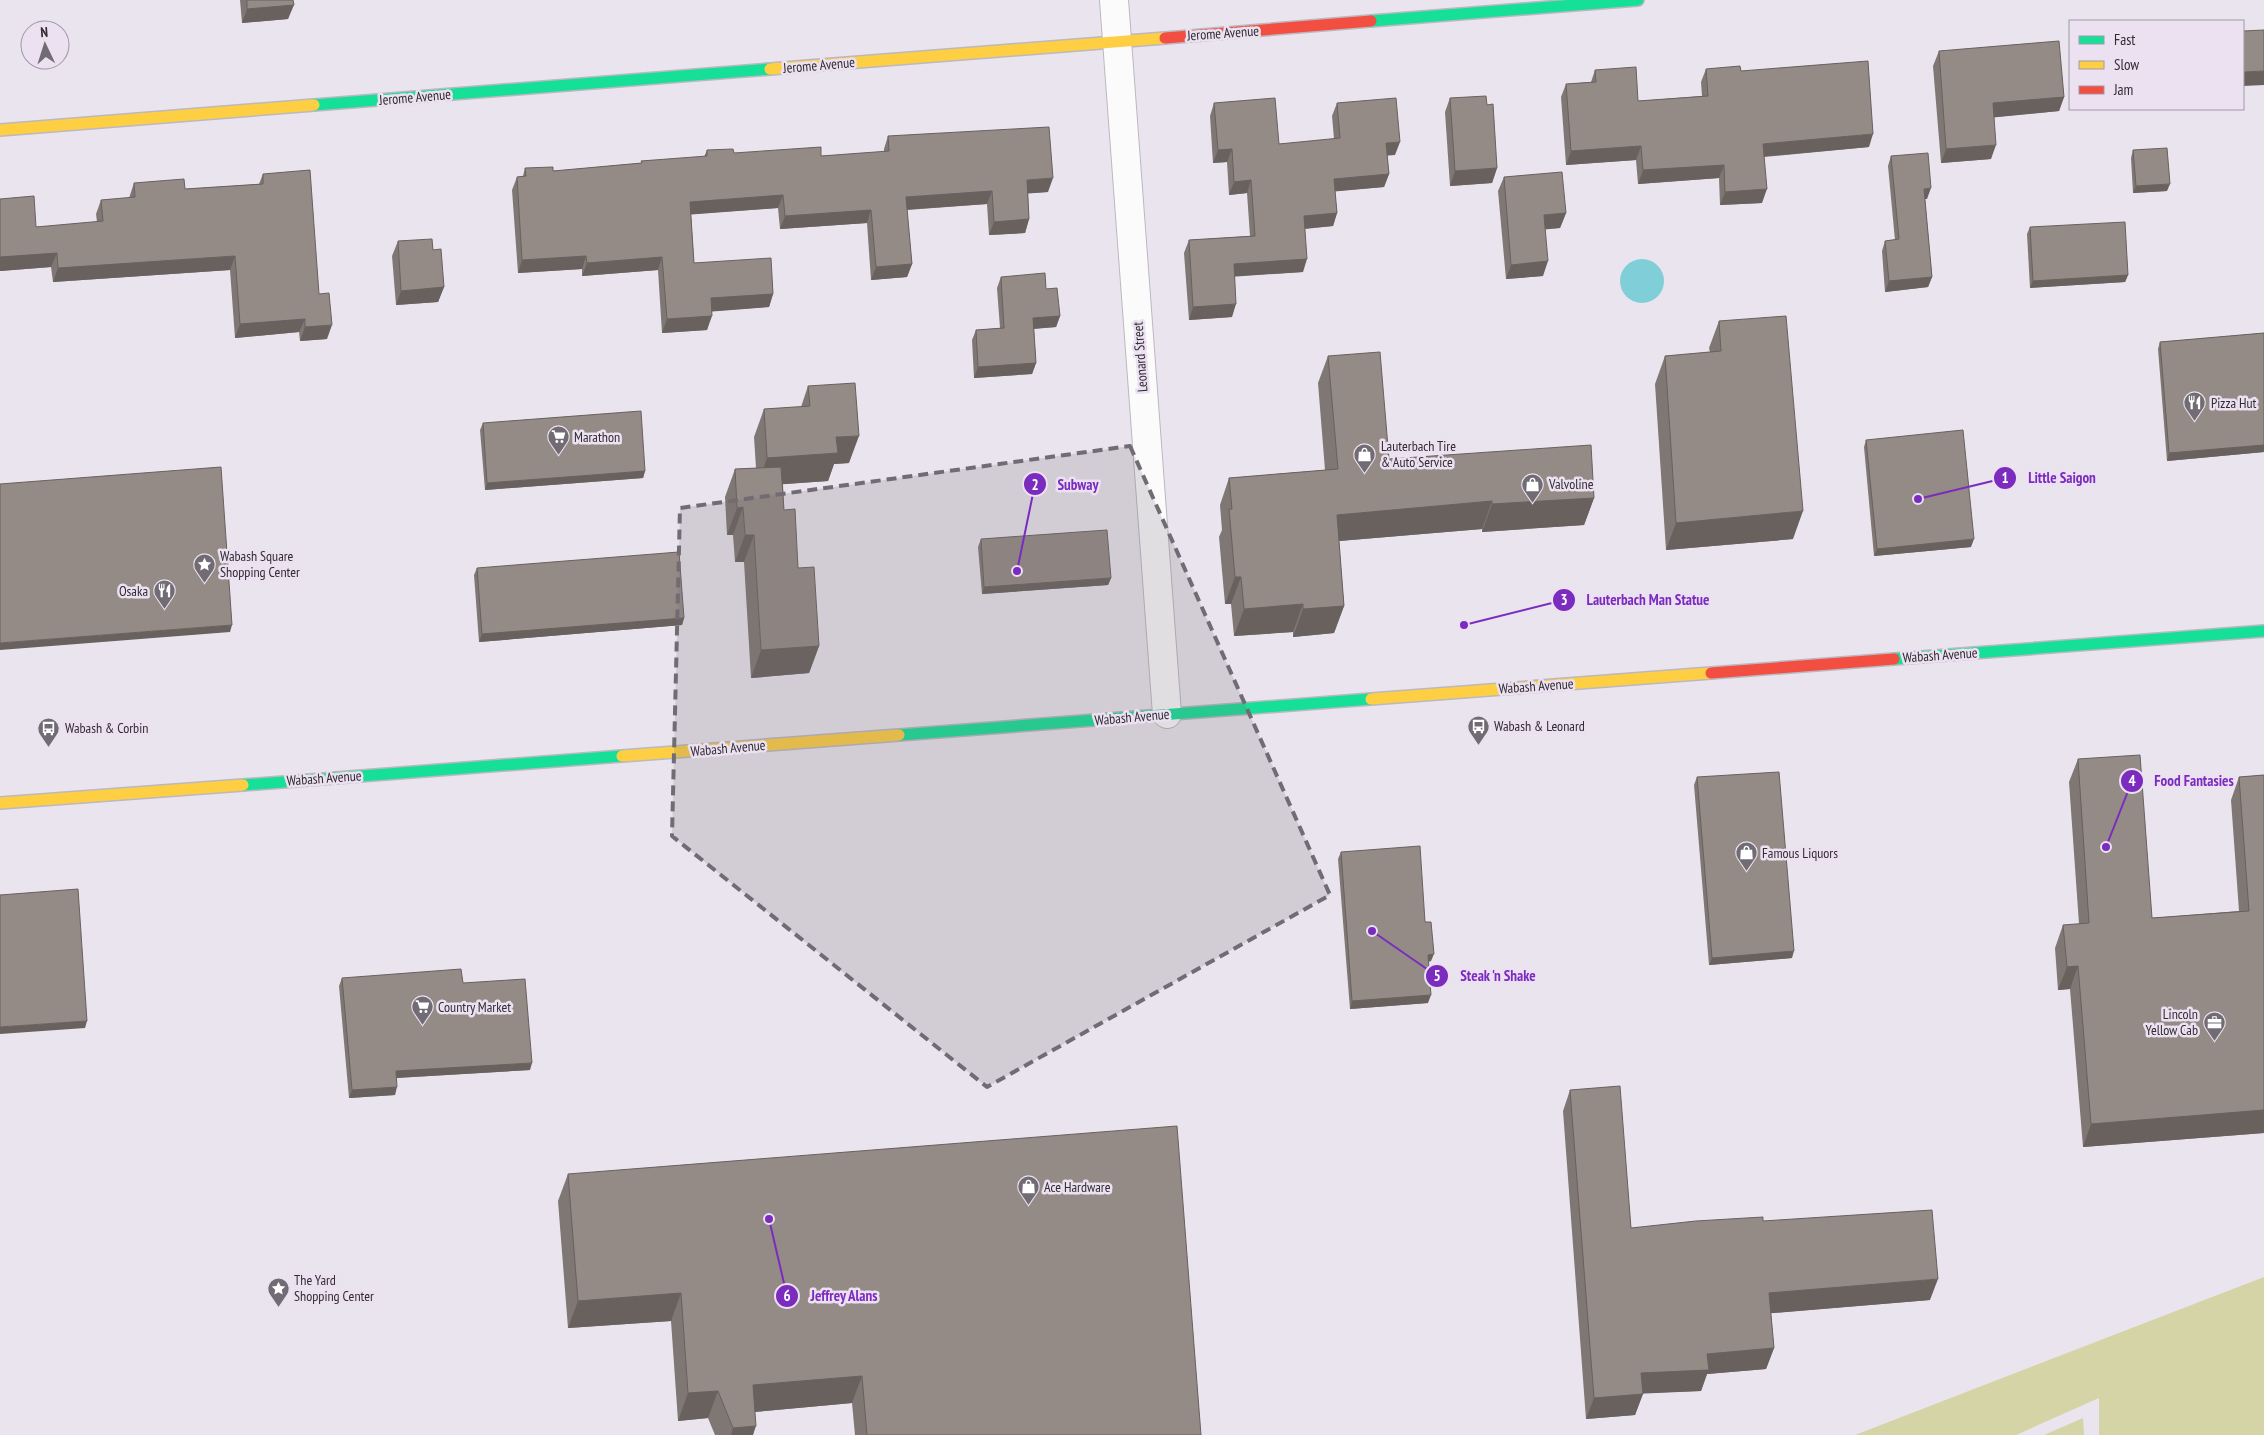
<svg xmlns="http://www.w3.org/2000/svg" width="2264" height="1435" font-family="'PT Sans Narrow',sans-serif">
<style>
.green{fill:#d5d4a6}
.water{fill:#7fced8}
.lines{fill:none;stroke-linecap:round;stroke-linejoin:round}
.street-casing{stroke:#bcb8bf;stroke-width:30}
.fast-casing{stroke:#bcb8bf;stroke-width:14}
.slow-casing{stroke:#bcb8bf;stroke-width:14}
.jam-casing{stroke:#bcb8bf;stroke-width:14}
.street{stroke:#fcfbfc;stroke-width:28}
.fast{stroke:#16e098;stroke-width:11}
.slow{stroke:#ffcf43;stroke-width:11}
.jam{stroke:#f24e42;stroke-width:11}
.wall{fill:#7f7773}
.shaded-wall{fill:#68615e}
.building{fill:#948a86;stroke:#68615e}
.marked{fill:#716c74;fill-opacity:0.2;stroke:#716c74;stroke-width:4;stroke-dasharray:10 6;stroke-linejoin:round}
.labels{text-anchor:middle;dominant-baseline:central;stroke-width:5;stroke-linejoin:round;paint-order:stroke}
.street-label{font-size:14px;fill:#302c32;stroke:#ebe1f1}
.poi-label{font-size:14px;fill:#302c32;stroke:#ebe1f1;text-anchor:start}
.leader{fill:none;stroke:#7b2cbf;stroke-width:2}
.callout-dot{fill:#7b2cbf;stroke:#ebe1f1;stroke-width:2}
.mark-label{font-size:15px;text-anchor:middle;font-weight:bold;fill:#fff}
.callout-label{font-size:15px;text-anchor:middle;font-weight:bold;fill:#7b2cbf;stroke:#ebe1f1;stroke-width:5;stroke-linejoin:round;paint-order:stroke}
</style>
<rect width="100%" height="100%" fill="#eae4ee"/>
<g class="green">
<path d="M2264,1277V1435H2099V1398L2016,1435H1855Z"/>
<path d="M2083,1418L2084,1435H2044Z"/>
</g>
<circle class="water" cx="1642" cy="281" r="22"/>
<g class="lines">
<defs>
<path id="street" d="M1114,0L1167,714"/>
<g id="fast">
<path d="M1371,21L1638,0"/>
<path d="M314,105L770,69"/>
<path d="M1894,659L2264,631"/>
<path d="M899,735L1371,699"/>
<path d="M243,785L622,756"/>
</g>
<g id="slow">
<path d="M770,69L1165,38"/>
<path d="M0,130L314,105"/>
<path d="M1371,699L1711,673"/>
<path d="M622,756L899,735"/>
<path d="M0,803L243,785"/>
</g>
<g id="jam">
<path d="M1165,38L1371,21"/>
<path d="M1711,673L1894,659"/>
</g>
</defs>
<use href="#street" class="street-casing"/>
<use href="#fast" class="fast-casing"/>
<use href="#slow" class="slow-casing"/>
<use href="#jam" class="jam-casing"/>
<use href="#street" class="street"/>
<use href="#fast" class="fast"/>
<use href="#slow" class="slow"/>
<use href="#jam" class="jam"/>
</g>
<g class="wall">
<path d="M240,0H293L288,19L242,23Z"/>
<path d="M1939,51L2064,97L2059,111L1994,117L1991,159L1941,163L1933,66Z"/>
<path d="M1706,69L1741,71L1869,147L1764,157L1762,203L1720,205L1719,178L1638,184L1636,160L1566,165L1561,97L1566,84L1591,82L1595,70L1638,101L1702,96L1701,82Z"/>
<path d="M1450,98L1487,105L1497,168L1492,183L1450,186L1445,112Z"/>
<path d="M1214,103L1279,144L1334,139L1332,116L1337,103L1395,155H1387L1389,174L1384,187L1335,191L1337,213L1333,226L1305,229L1303,272L1235,276L1232,317L1189,320L1184,253L1189,240L1250,236L1247,193L1229,195L1227,162L1213,163L1210,116Z"/>
<path d="M888,136L1048,192L1028,193L1029,219L1025,233L989,235L987,204L907,210L912,264L907,277L871,280L867,223L780,229L778,208L691,214L694,263L773,294L769,307L712,311L707,330L662,333L658,270L582,276V269L518,273L512,190L517,177L523,176L525,168L553,171L641,163V161L704,157L707,150L734,153L821,156L884,152V149Z"/>
<path d="M2133,150L2167,191L2133,193L2131,158Z"/>
<path d="M1891,156L1927,199H1925L1932,277L1928,287L1885,292L1882,251L1885,241L1895,240L1888,166Z"/>
<path d="M263,174L319,294L327,339L300,341L299,332L235,338L230,270L53,282L51,267L0,271V199L36,227L97,222L96,214L101,200L129,198L134,183L185,189L259,184Z"/>
<path d="M1504,177L1566,213L1560,228L1545,229L1543,276L1506,279L1498,191Z"/>
<path d="M2030,227L2128,275L2125,282L2030,288L2027,234Z"/>
<path d="M398,241L433,250L444,287L438,302L396,305L392,256Z"/>
<path d="M1001,277L1046,289L1060,316L1056,327L1034,329L1036,363L1032,374L974,378L972,340L976,330L1000,328L997,288Z"/>
<path d="M1719,321L1793,539L1666,550L1655,384L1665,356L1710,352L1709,348Z"/>
<path d="M2264,333V452L2167,461L2158,349L2160,342Z"/>
<path d="M1328,356L1389,459L1594,498L1584,525L1482,532V529L1339,541L1344,606L1334,633L1293,637V632L1234,636L1231,604H1225L1219,537L1222,530L1220,505L1229,478L1325,470L1318,383Z"/>
<path d="M808,386L849,463L834,464L828,481L783,484L784,510L798,568L819,646L809,673L751,678L744,562H735L733,535H727L725,497L735,469L756,468L754,437L764,409L801,407Z"/>
<path d="M483,423L645,471L643,478L485,490L480,430Z"/>
<path d="M1866,440L1971,547L1874,556L1864,447Z"/>
<path d="M981,539L1111,578L1108,585L982,594L978,547Z"/>
<path d="M477,568L684,618L682,625L479,642L474,575Z"/>
<path d="M2078,759L2152,918L2239,911L2231,800L2239,777L2264,775V1133L2083,1147L2070,989L2058,990L2055,948L2063,925L2079,924L2069,782Z"/>
<path d="M1697,777L1792,958L1709,965L1694,785Z"/>
<path d="M1341,852L1425,922L1431,961L1428,962V1003L1350,1009L1338,859Z"/>
<path d="M342,978L463,983L530,1070L397,1078L395,1095L349,1098L339,986Z"/>
<path d="M1570,1090L1631,1228L1763,1221L1930,1300L1771,1313L1774,1348L1766,1369L1707,1374L1701,1391L1643,1393L1635,1415L1586,1419L1563,1111Z"/>
<path d="M568,1174L1201,1435H855L852,1403L755,1412L753,1435H715L708,1418L678,1421L671,1321L568,1328L558,1201Z"/>
</g>
<g class="shaded-wall">
<path d="M294,5L288,19L242,23L247,9Z"/>
<path d="M2264,71V85L2243,86V72Z"/>
<path d="M2064,97L2059,111L1988,118L1993,103Z"/>
<path d="M1873,134L1869,147L1758,157L1763,144Z"/>
<path d="M1400,142L1395,155L1382,156L1386,143Z"/>
<path d="M1996,145L1991,159L1941,163L1946,149Z"/>
<path d="M1641,146L1636,160L1566,165L1571,151Z"/>
<path d="M1232,149L1227,162L1213,163L1218,150Z"/>
<path d="M1724,165L1719,178L1638,184L1643,170Z"/>
<path d="M1497,168L1492,183L1450,186L1455,171Z"/>
<path d="M1389,174L1384,187L1329,192L1334,179Z"/>
<path d="M1053,178L1048,192L1022,194L1027,180Z"/>
<path d="M1251,180L1247,193L1229,195L1234,182Z"/>
<path d="M2170,184L2167,191L2133,193L2136,186Z"/>
<path d="M1931,188L1927,199H1920L1924,189Z"/>
<path d="M1767,189L1762,203L1720,205L1725,192Z"/>
<path d="M992,191L987,204L901,210L906,197Z"/>
<path d="M783,195L778,208L685,215L690,202Z"/>
<path d="M871,210L867,223L780,229L785,216Z"/>
<path d="M1337,213L1333,226L1300,229L1304,216Z"/>
<path d="M1566,213L1560,228L1539,230L1544,215Z"/>
<path d="M1029,219L1025,233L989,235L994,222Z"/>
<path d="M57,253L51,267L0,271V257Z"/>
<path d="M235,256L230,270L53,282L58,268Z"/>
<path d="M586,256L582,269L518,273L522,260Z"/>
<path d="M662,257L658,270L582,276L587,263Z"/>
<path d="M1307,259L1303,272L1229,277L1234,264Z"/>
<path d="M1548,261L1543,276L1506,279L1511,265Z"/>
<path d="M912,264L907,277L871,280L876,267Z"/>
<path d="M2128,275L2125,282L2030,288L2033,281Z"/>
<path d="M1932,277L1928,287L1885,292L1889,281Z"/>
<path d="M444,287L438,302L396,305L401,291Z"/>
<path d="M773,294L769,307L706,312L711,298Z"/>
<path d="M1236,304L1232,317L1189,320L1193,307Z"/>
<path d="M712,316L707,330L662,333L667,319Z"/>
<path d="M1060,316L1056,327L1029,329L1033,318Z"/>
<path d="M305,319L299,332L235,338L240,324Z"/>
<path d="M332,325L327,339L300,341L305,327Z"/>
<path d="M1036,363L1032,374L974,378L978,367Z"/>
<path d="M859,436L849,463L834,464L828,481L757,486L767,458L836,437Z"/>
<path d="M2264,445V452L2167,461L2169,453Z"/>
<path d="M645,471L643,478L485,490L487,483Z"/>
<path d="M1594,498L1584,525L1482,532L1492,504Z"/>
<path d="M1492,501L1482,529L1327,542L1337,515Z"/>
<path d="M743,507L733,535H727L737,508Z"/>
<path d="M1803,511L1793,539L1666,550L1676,523Z"/>
<path d="M745,535H754L744,562H735Z"/>
<path d="M1974,539L1971,547L1874,556L1877,549Z"/>
<path d="M1235,577H1241L1231,604H1225Z"/>
<path d="M1111,578L1108,585L982,594L984,587Z"/>
<path d="M1303,604L1293,632L1234,636L1244,609Z"/>
<path d="M1344,606L1334,633L1293,637L1303,609Z"/>
<path d="M684,618L682,625L479,642L482,634Z"/>
<path d="M232,625L230,632L0,650V643Z"/>
<path d="M819,646L809,673L751,678L761,650Z"/>
<path d="M1794,951L1792,958L1709,965L1712,958Z"/>
<path d="M1434,954L1431,961L1425,962L1428,955Z"/>
<path d="M2078,966L2070,989L2058,990L2067,967Z"/>
<path d="M1431,995L1428,1003L1350,1009L1352,1001Z"/>
<path d="M87,1021L85,1028L0,1034V1027Z"/>
<path d="M532,1063L530,1070L394,1078L396,1071Z"/>
<path d="M397,1087L395,1095L349,1098L352,1090Z"/>
<path d="M2264,1110V1133L2083,1147L2091,1124Z"/>
<path d="M1938,1279L1930,1300L1762,1314L1769,1293Z"/>
<path d="M681,1293L671,1321L568,1328L578,1301Z"/>
<path d="M1774,1348L1766,1369L1707,1374L1701,1391L1634,1394L1641,1373L1707,1354Z"/>
<path d="M862,1376L852,1403L743,1413L753,1385Z"/>
<path d="M718,1391L708,1418L678,1421L688,1393Z"/>
<path d="M1643,1394L1635,1415L1586,1419L1594,1398Z"/>
<path d="M756,1426L753,1435H731L733,1428Z"/>
</g>
<g class="building">
<path d="M247,0H293L294,5L247,9Z"/>
<path d="M2264,30V71L2243,72V31Z"/>
<path d="M2059,41L2064,97L1993,103L1996,145L1946,149L1939,51Z"/>
<path d="M1868,61L1873,134L1763,144L1767,189L1725,192L1724,165L1643,170L1641,146L1571,151L1566,84L1596,82L1595,70L1636,67L1638,101L1708,96L1706,69L1740,66L1741,71Z"/>
<path d="M1486,96L1487,105L1493,104L1497,168L1455,171L1450,98Z"/>
<path d="M1275,98L1279,144L1340,138L1337,103L1396,98L1400,142L1386,143L1389,174L1334,179L1337,213L1304,216L1307,259L1234,264L1236,304L1193,307L1189,240L1255,236L1251,180L1234,182L1232,149L1218,150L1214,103Z"/>
<path d="M1049,127L1053,178L1027,180L1029,219L994,222L992,191L906,197L912,264L876,267L871,210L785,216L783,195L690,202L694,263L771,258L773,294L711,298L712,316L667,319L662,257L587,263L586,256L522,260L517,177L526,176L525,168L553,167V171L642,163L641,161L707,156V150L733,149L734,153L821,147V156L889,151L888,136Z"/>
<path d="M2167,148L2170,184L2136,186L2133,150Z"/>
<path d="M1928,153L1931,188L1924,189L1932,277L1889,281L1885,241L1899,239L1891,156Z"/>
<path d="M310,170L319,294L329,293L332,325L305,327V319L240,324L235,256L58,268L57,253L0,257V199L34,196L36,227L103,221L101,200L135,197L134,183L184,179L185,189L263,184V174Z"/>
<path d="M1562,172L1566,213L1544,215L1548,261L1511,265L1504,177Z"/>
<path d="M2125,222L2128,275L2033,281L2030,227Z"/>
<path d="M432,239L433,250L441,249L444,287L401,291L398,241Z"/>
<path d="M1045,273L1046,289L1057,288L1060,316L1033,318L1036,363L978,367L976,330L1004,328L1001,277Z"/>
<path d="M1786,316L1803,511L1676,523L1665,356L1721,351L1719,321Z"/>
<path d="M2264,333V445L2169,453L2160,342Z"/>
<path d="M1380,352L1389,459L1591,445L1594,498L1492,504V501L1337,515L1344,606L1303,609V604L1244,609L1241,577H1235L1229,509H1232L1229,478L1338,469L1328,356Z"/>
<path d="M855,383L859,436L836,437L838,453L767,458L764,409L810,406L808,386Z"/>
<path d="M641,411L645,471L487,483L483,423Z"/>
<path d="M1963,430L1974,539L1877,549L1866,440Z"/>
<path d="M221,467L232,625L0,643V484Z"/>
<path d="M781,467L784,510L795,509L798,568L814,567L819,646L761,650L754,535H745L743,507L737,508L735,469Z"/>
<path d="M1107,530L1111,578L984,587L981,539Z"/>
<path d="M679,552L684,618L482,634L477,568Z"/>
<path d="M2140,755L2152,918L2249,911L2239,777L2264,775V1110L2091,1124L2078,966L2067,967L2063,925L2089,923L2078,759Z"/>
<path d="M1779,772L1794,951L1712,958L1697,777Z"/>
<path d="M1420,846L1425,922H1431L1434,954L1428,955L1431,995L1352,1001L1341,852Z"/>
<path d="M78,889L87,1021L0,1027V895Z"/>
<path d="M461,969L463,983L525,979L532,1063L396,1071L397,1087L352,1090L342,978Z"/>
<path d="M1620,1086L1631,1228L1696,1221L1763,1217V1221L1932,1210L1938,1279L1769,1293L1774,1348L1707,1354L1709,1370L1641,1373L1643,1394L1594,1398L1570,1090Z"/>
<path d="M1177,1126L1201,1435H867L862,1376L753,1385L756,1426L733,1428L718,1391L688,1393L681,1293L578,1301L568,1174Z"/>
</g>
<path class="marked" d="M1130,446L1330,895L987,1087L672,836L680,508Z"/>
<defs>
<symbol id="restaurant-pin" viewBox="-11 -11 22 30"><path d="M0 17L-7.5 6A9.5 9.5 0 1 1 7.5 6Z" fill="#716c74" stroke="#ebe1f1"/><path d="M-5-6h1v4h1v-4h1v4h1v-4h1v5L-1.5 .5V6h-2V.5L-5-1ZM5-6V6H3V1.5H1.5Q1.5-4 5-6Z" fill="#fff"/></symbol>
<symbol id="supermarket-pin" viewBox="-11 -11 22 30"><path d="M0 17L-7.5 6A9.5 9.5 0 1 1 7.5 6Z" fill="#716c74" stroke="#ebe1f1"/><path d="M-6-5.5h2.5l.6 2H6L4.5 2H-2.5L-4.4-4H-6ZM-1.5 3.2a1.3 1.3 0 1 0 .1 0ZM3 3.2a1.3 1.3 0 1 0 .1 0Z" fill="#fff"/></symbol>
<symbol id="shop-pin" viewBox="-11 -11 22 30"><path d="M0 17L-7.5 6A9.5 9.5 0 1 1 7.5 6Z" fill="#716c74" stroke="#ebe1f1"/><path d="M-5-2.5h2.3a2.7 3.5 0 0 1 5.4 0H5L5.5 6h-11ZM-1.5-2.5h3a1.5 2.3 0 0 0-3 0Z" fill="#fff"/></symbol>
<symbol id="sight-pin" viewBox="-11 -11 22 30"><path d="M0 17L-7.5 6A9.5 9.5 0 1 1 7.5 6Z" fill="#716c74" stroke="#ebe1f1"/><path d="M0-6L1.8-2.2L6-1.7L2.9 1.2L3.7 5.4L0 3.3L-3.7 5.4L-2.9 1.2L-6-1.7L-1.8-2.2Z" fill="#fff"/></symbol>
<symbol id="bus-pin" viewBox="-11 -11 22 30"><path d="M0 17L-7.5 6A9.5 9.5 0 1 1 7.5 6Z" fill="#716c74" stroke="#ebe1f1"/><path d="M-5-6H5V4H4V6H2V4H-2V6H-4V4H-5ZM-3.5-4V0h7V-4ZM-3.5 1.2v1.5H-2V1.2ZM2 1.2v1.5H3.5V1.2Z" fill="#fff"/></symbol>
<symbol id="office-pin" viewBox="-11 -11 22 30"><path d="M0 17L-7.5 6A9.5 9.5 0 1 1 7.5 6Z" fill="#716c74" stroke="#ebe1f1"/><path d="M-6-3h4V-5.5h4V-3h4V5H-6ZM-1-4.5V-3h2v-1.5ZM-6 0V1H6V0Z" fill="#fff"/></symbol>
</defs>
<g fill-rule="evenodd">
<use href="#restaurant-pin" x="2182" y="390" width="25" height="34"/>
<use href="#supermarket-pin" x="546" y="424" width="25" height="34"/>
<use href="#shop-pin" x="1352" y="442" width="25" height="34"/>
<use href="#shop-pin" x="1520" y="472" width="25" height="34"/>
<use href="#sight-pin" x="192" y="552" width="25" height="34"/>
<use href="#restaurant-pin" x="152" y="578" width="25" height="34"/>
<use href="#bus-pin" x="1466" y="714" width="25" height="34"/>
<use href="#bus-pin" x="36" y="716" width="25" height="34"/>
<use href="#shop-pin" x="1734" y="840" width="25" height="34"/>
<use href="#supermarket-pin" x="410" y="994" width="25" height="34"/>
<use href="#office-pin" x="2202" y="1010" width="25" height="34"/>
<use href="#shop-pin" x="1016" y="1174" width="25" height="34"/>
<use href="#sight-pin" x="266" y="1276" width="25" height="34"/>
</g>
<g class="labels">
<g class="street-label">
<text transform="translate(1223 33) rotate(-4)">Jerome Avenue</text>
<text transform="translate(819 65) rotate(-5)">Jerome Avenue</text>
<text transform="translate(415 97) rotate(-5)">Jerome Avenue</text>
<text transform="translate(1140 357) rotate(-94)">Leonard Street</text>
<text transform="translate(1940 655) rotate(-4)">Wabash Avenue</text>
<text transform="translate(1536 686) rotate(-4)">Wabash Avenue</text>
<text transform="translate(1132 717) rotate(-5)">Wabash Avenue</text>
<text transform="translate(728 748) rotate(-5)">Wabash Avenue</text>
<text transform="translate(324 778) rotate(-4)">Wabash Avenue</text>
</g>
<g class="poi-label">
<text x="2211" y="403">Pizza Hut</text>
<text x="574" y="437">Marathon</text>
<text x="1381" y="446">Lauterbach Tire<tspan x="1381" dy="16">&amp; Auto Service</tspan></text>
<text x="1549" y="484">Valvoline</text>
<text x="220" y="556">Wabash Square<tspan x="220" dy="16">Shopping Center</tspan></text>
<text x="148" y="591" text-anchor="end">Osaka</text>
<text x="1494" y="726">Wabash &amp; Leonard</text>
<text x="65" y="728">Wabash &amp; Corbin</text>
<text x="1762" y="853">Famous Liquors</text>
<text x="438" y="1007">Country Market</text>
<text x="2198" y="1014" text-anchor="end">Lincoln<tspan x="2198" dy="16">Yellow Cab</tspan></text>
<text x="1044" y="1187">Ace Hardware</text>
<text x="294" y="1280">The Yard<tspan x="294" dy="16">Shopping Center</tspan></text>
</g>
</g>
<path class="leader" d="M1918 499L2005 478M1017 571L1035 484M1464 625L1564 600M2106 847L2132 781M1372 931L1437 976M769 1219L787 1296"/>
<g class="callout-dot">
<circle cx="1918" cy="499" r="5"/>
<circle cx="1017" cy="571" r="5"/>
<circle cx="1464" cy="625" r="5"/>
<circle cx="2106" cy="847" r="5"/>
<circle cx="1372" cy="931" r="5"/>
<circle cx="769" cy="1219" r="5"/>
<circle cx="2005" cy="478" r="12"/>
<circle cx="1035" cy="484" r="12"/>
<circle cx="1564" cy="600" r="12"/>
<circle cx="2132" cy="781" r="12"/>
<circle cx="1437" cy="976" r="12"/>
<circle cx="787" cy="1296" r="12"/>
</g>
<g class="mark-label">
<text x="2005" y="483">1</text>
<text x="1035" y="490">2</text>
<text x="1564" y="605">3</text>
<text x="2132" y="786">4</text>
<text x="1437" y="981">5</text>
<text x="787" y="1301">6</text>
</g>
<g class="callout-label">
<text x="2062" y="483">Little Saigon</text>
<text x="1078" y="490">Subway</text>
<text x="1648" y="605">Lauterbach Man Statue</text>
<text x="2194" y="786">Food Fantasies</text>
<text x="1498" y="981">Steak 'n Shake</text>
<text x="844" y="1301">Jeffrey Alans</text>
</g>
<rect x="2069" y="20" width="175" height="90" fill="#ebe1f1" stroke="#a099a5"/>
<rect x="2079" y="36" width="25" height="8" fill="#16e098" stroke="#a099a5"/>
<text x="2114" y="45" font-size="15" fill="#302c32">Fast</text>
<rect x="2079" y="61" width="25" height="8" fill="#ffcf43" stroke="#a099a5"/>
<text x="2114" y="70" font-size="15" fill="#302c32">Slow</text>
<rect x="2079" y="86" width="25" height="8" fill="#f24e42" stroke="#a099a5"/>
<text x="2114" y="95" font-size="15" fill="#302c32">Jam</text>
<g transform="translate(45 45) rotate(356)"><circle r="24" fill="#ebe1f1" stroke="#a099a5"/>
<path d="M0-4L9 19L0 12L-9 19Z" fill="#716c74"/>
<text y="-8" font-size="14" font-weight="bold" text-anchor="middle" fill="#302c32">N</text>
</g>
</svg>
